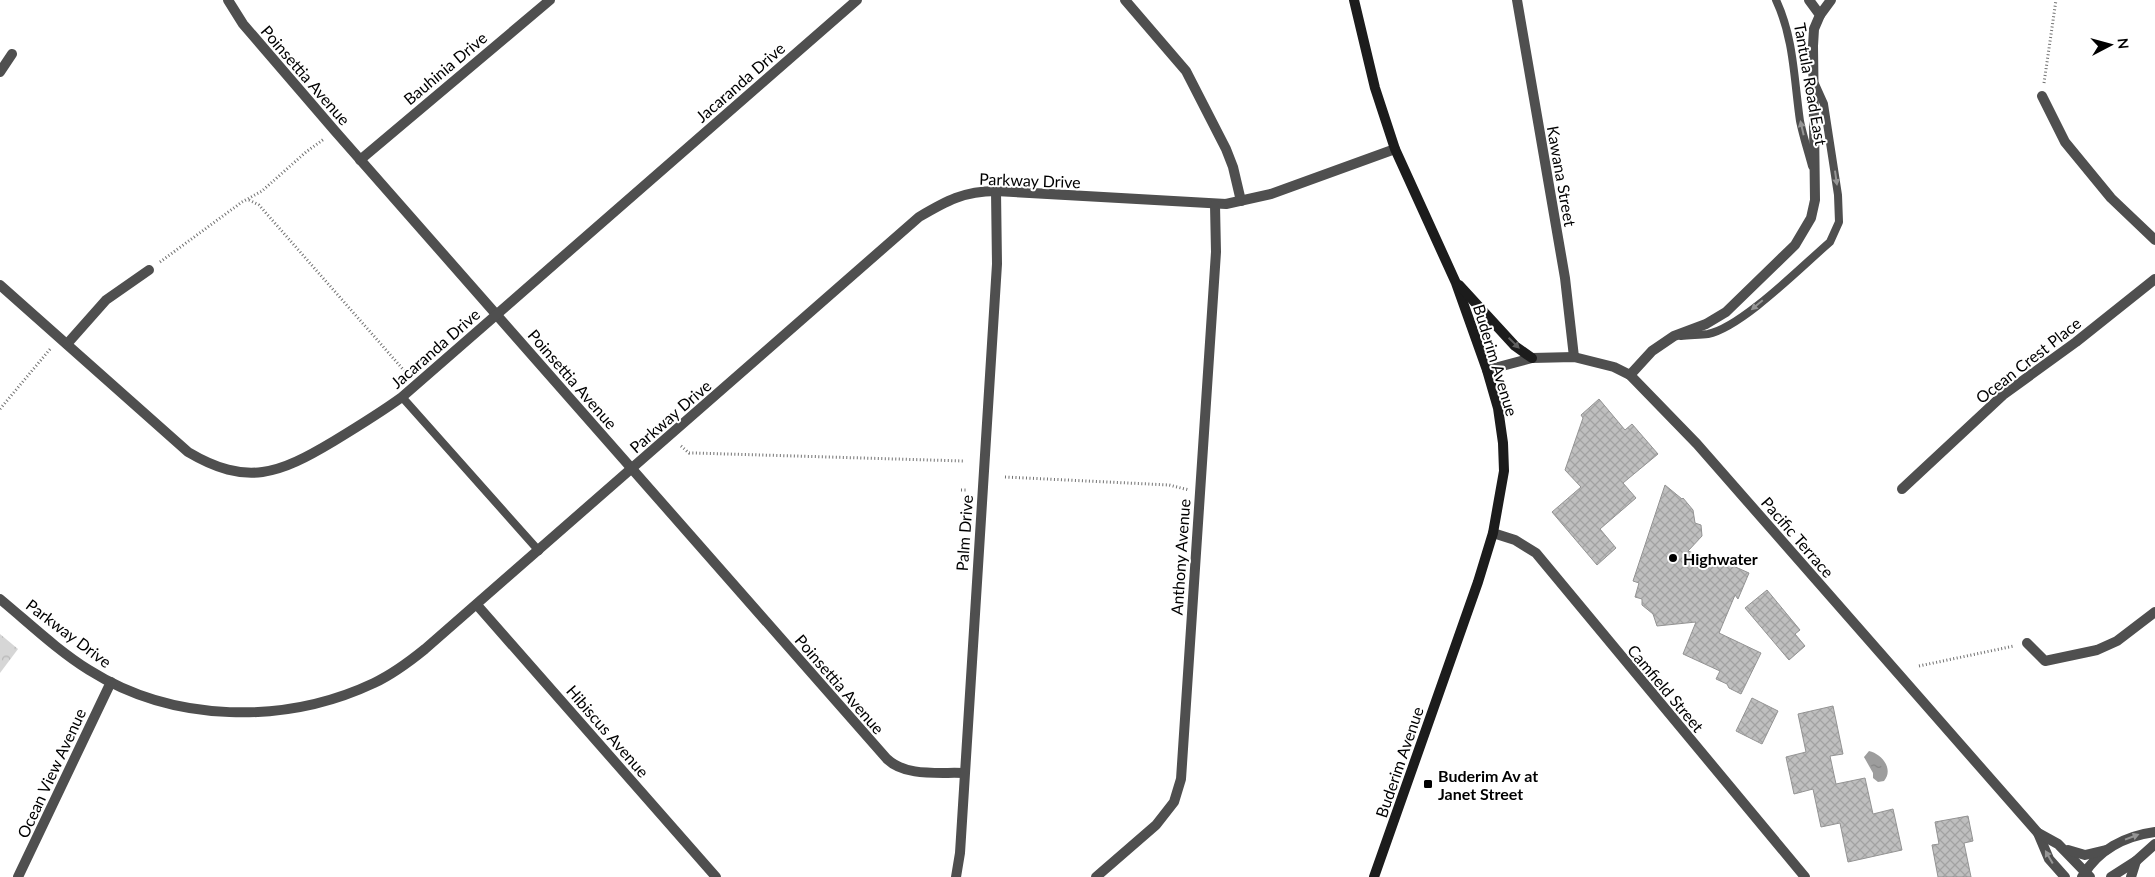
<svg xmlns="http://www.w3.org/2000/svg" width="2155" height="877" font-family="Lato,sans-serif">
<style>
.forest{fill:url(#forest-crowns)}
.water{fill:url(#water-ripples)}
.building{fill:url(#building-cross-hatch);stroke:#939393}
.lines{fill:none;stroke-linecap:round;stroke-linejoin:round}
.path{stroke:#717171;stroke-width:3;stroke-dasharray:1 2.5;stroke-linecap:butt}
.service{stroke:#4f4f4f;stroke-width:8}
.minor{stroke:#4f4f4f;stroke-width:10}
.tertiary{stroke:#4f4f4f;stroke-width:10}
.secondary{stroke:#1c1c1c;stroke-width:10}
.oneway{fill:#959595}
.oneway2{fill:#606060}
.poi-dot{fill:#000;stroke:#fff;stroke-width:2}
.labels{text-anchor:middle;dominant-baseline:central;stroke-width:4;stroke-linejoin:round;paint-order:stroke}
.street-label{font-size:16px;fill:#000;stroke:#fff}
.poi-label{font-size:16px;font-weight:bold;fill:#000;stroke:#fff;text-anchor:start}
</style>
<defs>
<pattern id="forest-crowns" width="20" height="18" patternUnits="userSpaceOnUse" patternTransform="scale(1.25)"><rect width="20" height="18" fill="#d6d6d6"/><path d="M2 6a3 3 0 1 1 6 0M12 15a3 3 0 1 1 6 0" fill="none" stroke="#b6b6b6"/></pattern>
<pattern id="water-ripples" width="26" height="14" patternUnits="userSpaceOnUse" patternTransform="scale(1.25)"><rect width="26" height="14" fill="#9d9d9d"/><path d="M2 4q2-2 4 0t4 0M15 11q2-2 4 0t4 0" fill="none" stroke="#858585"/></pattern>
<pattern id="building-cross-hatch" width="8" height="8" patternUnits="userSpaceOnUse" patternTransform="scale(1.25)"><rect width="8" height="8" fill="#bfbfbf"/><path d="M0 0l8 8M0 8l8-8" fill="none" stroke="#a2a2a2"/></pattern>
</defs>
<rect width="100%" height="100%" fill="#fff"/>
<path class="forest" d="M0,634L18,649L0,673Z"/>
<path class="water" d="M1869,751C1882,754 1894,769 1884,781L1878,782L1873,778V773L1864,757Z"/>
<g class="building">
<path d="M1599,399L1625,430L1632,424L1658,454L1623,483L1636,498L1600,529L1616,548L1597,565L1552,512L1581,487L1565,470L1583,418L1581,415Z"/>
<path d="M1665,485L1682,499L1683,498L1693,510L1695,523L1701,525L1702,536L1688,551L1721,564L1722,561L1749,573L1738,599L1735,595L1719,633L1761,653L1741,694L1729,688L1727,684L1716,679L1720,671L1683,654L1696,622L1657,626L1653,614L1642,605V599L1635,597L1639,583L1633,581Z"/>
<path d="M1767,590L1800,630L1795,634L1805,646L1789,660L1745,608Z"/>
<path d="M1752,698L1778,711L1762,744L1736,731Z"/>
<path d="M1833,706L1843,754L1830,756L1836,784L1865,778L1873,814L1893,809L1902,850L1848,862L1840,823L1821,827L1813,789L1794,794L1786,757L1806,752L1798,714Z"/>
<path d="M1968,816L1973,841L1964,843L1971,877H1938L1932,845L1939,844L1935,822Z"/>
</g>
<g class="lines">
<g class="path">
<path d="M2044,83L2056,0"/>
<path d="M249,200L259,205L408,375"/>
<path d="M160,262L242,202L262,191L306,152L324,139"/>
<path d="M0,409L51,348"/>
<path d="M681,446L689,453H694L963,461"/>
<path d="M1005,477L1169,485L1189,490"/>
<path d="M961,490H968"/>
<path d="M1919,666L2014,646"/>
</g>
<g class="service">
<path d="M1776,0C1794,38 1794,80 1800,121C1803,136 1808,151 1812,166"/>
<path d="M1681,336C1690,335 1700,335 1708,334C1742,327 1802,266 1830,242L1839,222L1838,195L1824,104L1815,84"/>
<path d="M402,397L539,551"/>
</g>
<g class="minor">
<path d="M228,0L243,24L335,131L887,759C906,777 939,772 964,773"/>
<path d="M1125,0L1186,71L1226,149L1233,167L1241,201"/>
<path d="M1517,0L1565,278L1574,357"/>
<path d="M1820,15L1831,0"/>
<path d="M0,72L12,54"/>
<path d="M2042,96L2065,142L2111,198L2155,240"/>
<path d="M360,160L550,0"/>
<path d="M0,285L188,452C247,487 279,474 334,441C357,427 380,413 402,397L857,0"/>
<path d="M67,344L106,300L149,270"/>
<path d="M1630,375L1652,351L1674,336L1706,324L1726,312L1795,245L1811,218L1815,200L1813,46L1814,29L1820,15L1809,0"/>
<path d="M1902,489L2003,395L2076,342L2155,279"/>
<path d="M1493,533L1515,540L1536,553L1805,877"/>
<path d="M0,599C29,623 57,650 89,670C173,723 285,725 374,683C393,674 409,662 425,649L919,217C946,201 964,191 996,191L1226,204L1271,194L1395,149"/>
<path d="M477,605L716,877"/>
<path d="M2027,643L2045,661L2097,650L2117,641L2155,612"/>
<path d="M18,877L111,682"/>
<path d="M956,877L960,853L997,264L996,191"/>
<path d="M1096,877L1156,825L1174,802L1181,779L1216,252L1215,205"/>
<path d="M2082,877C2098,850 2125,836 2155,832"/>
<path d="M2111,877L2136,861L2155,844"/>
</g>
<g class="tertiary">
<path d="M1487,370L1532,358L1574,357L1614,367L1630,375L1697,444L2038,833L2049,859L2065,877"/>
<path d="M2038,833L2058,844L2090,877"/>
<path d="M2068,850L2085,855L2106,850"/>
<path d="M2131,877L2136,861"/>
</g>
<g class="secondary">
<path d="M1354,0L1375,88L1395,149L1456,283L1487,370L1498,408L1503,443L1504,471L1493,533L1478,582L1374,877"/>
<path d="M1459,285L1515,346L1532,358"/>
</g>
</g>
<defs><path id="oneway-solid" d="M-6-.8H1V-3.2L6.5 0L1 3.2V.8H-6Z" transform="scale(1.25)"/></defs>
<g class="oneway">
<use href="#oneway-solid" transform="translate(1802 128) rotate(-103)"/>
<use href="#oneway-solid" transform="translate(1836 178) rotate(82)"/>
<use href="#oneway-solid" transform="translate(1757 305) rotate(140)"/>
<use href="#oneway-solid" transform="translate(2132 837) rotate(-21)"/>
<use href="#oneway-solid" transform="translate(2049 857) rotate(-120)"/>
</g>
<use class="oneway2" href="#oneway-solid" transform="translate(1514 343) rotate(44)"/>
<g class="poi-dot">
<circle cx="1673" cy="558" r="5"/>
<rect x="1423" y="779" width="10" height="10" rx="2.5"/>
</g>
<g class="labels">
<g class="street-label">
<text transform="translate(445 68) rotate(-40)">Bauhinia Drive</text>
<text transform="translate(306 75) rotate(49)">Poinsettia Avenue</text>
<text transform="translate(740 82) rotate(-41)">Jacaranda Drive</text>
<text transform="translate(1811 84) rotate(80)">Tantula Road East</text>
<text transform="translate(1562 176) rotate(80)">Kawana Street</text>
<text transform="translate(1030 180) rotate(2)">Parkway Drive</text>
<text transform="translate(435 348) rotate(-41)">Jacaranda Drive</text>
<text transform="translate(1496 360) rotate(73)">Buderim Avenue</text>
<text transform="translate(2028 360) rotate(-38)">Ocean Crest Place</text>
<text transform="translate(573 379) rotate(49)">Poinsettia Avenue</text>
<text transform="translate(670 416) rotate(-41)">Parkway Drive</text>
<text transform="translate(964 533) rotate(-86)">Palm Drive</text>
<text transform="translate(1798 537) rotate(49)">Pacific Terrace</text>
<text transform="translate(1180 557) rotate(-86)">Anthony Avenue</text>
<text transform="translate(69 633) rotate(37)">Parkway Drive</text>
<text transform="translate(840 684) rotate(49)">Poinsettia Avenue</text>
<text transform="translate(1666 688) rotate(50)">Camfield Street</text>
<text transform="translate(608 731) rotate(49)">Hibiscus Avenue</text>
<text transform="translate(1399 762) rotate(-71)">Buderim Avenue</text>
<text transform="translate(51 773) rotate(-65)">Ocean View Avenue</text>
</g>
<g class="poi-label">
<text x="1683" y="558">Highwater</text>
<text x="1438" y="775">Buderim Av at<tspan x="1438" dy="18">Janet Street</tspan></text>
</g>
</g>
<g transform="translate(2110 45) rotate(84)" stroke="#ffffff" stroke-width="4" paint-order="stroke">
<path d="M0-4L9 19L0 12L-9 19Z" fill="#000000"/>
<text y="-8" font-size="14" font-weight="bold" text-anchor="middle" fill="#000000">N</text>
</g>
</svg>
